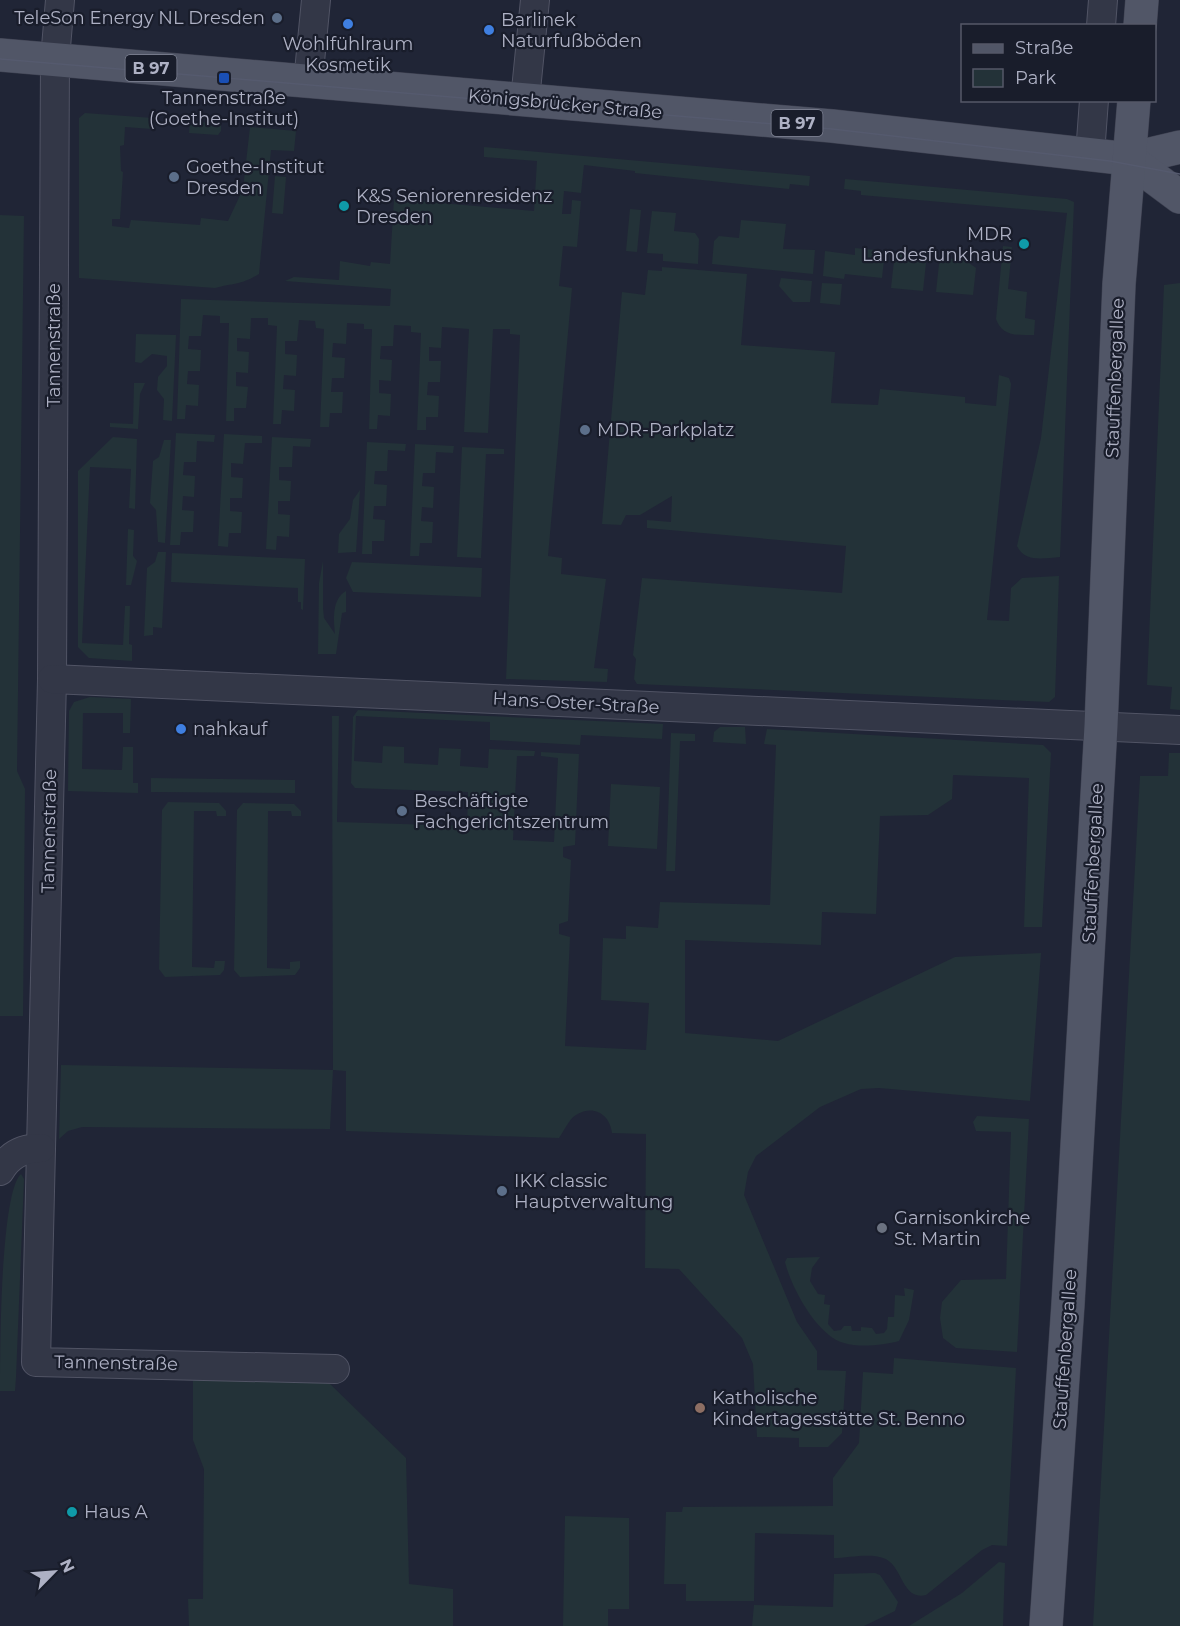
<svg xmlns="http://www.w3.org/2000/svg" width="1180" height="1626" font-family="Montserrat,sans-serif">
<style>
.green{fill:#233238}
.lines{fill:none;stroke-linecap:round;stroke-linejoin:round}
.minor-casing{stroke:#515465;stroke-width:30}
.major-casing{stroke:#3d4050;stroke-width:34}
.minor{stroke:#333747;stroke-width:28}
.major{stroke:#515667;stroke-width:33}
.tram{stroke:#555a6e;stroke-width:1.5}
.service-dot{fill:#5c6f8a;stroke:#191d2b;stroke-width:2}
.shop-dot{fill:#3f7fe0;stroke:#191d2b;stroke-width:2}
.transit-dot{fill:#1a4fb4;stroke:#191d2b;stroke-width:2}
.culture-dot{fill:#0f9aa8;stroke:#191d2b;stroke-width:2}
.worship-dot{fill:#6b7280;stroke:#191d2b;stroke-width:2}
.education-dot{fill:#8d6e63;stroke:#191d2b;stroke-width:2}
.labels{text-anchor:middle;dominant-baseline:central;stroke-width:4.5;stroke-linejoin:round;paint-order:stroke}
.shield{fill:#191d2b;stroke:#818596;stroke-width:1.5}
.shield-label{font-size:16px;font-weight:bold;fill:#aeb1c4}
.poi-label{font-size:18px;fill:#aeb1c4;stroke:#191d2b;text-anchor:start}
.street-label{font-size:18px;fill:#aeb1c4;stroke:#191d2b}
</style>
<rect width="100%" height="100%" fill="#202536"/>
<g class="green">
<path d="M85,113L153,118L152,129L125,127L124,145L120,146L121,171L123,172L120,219H112V226L129,228L131,220L200,225L201,218L228,221L243,189L250,127L296,131L294,151L271,150L259,274C241,285 234,283 215,288L79,278V118Z"/>
<path d="M190,121L221,124V131L218,135L189,133Z"/>
<path d="M484,147L810,176L809,186L790,184L789,189L635,173V171L584,165L581,193L564,191L562,214H571L572,200L581,201L577,247L563,246L559,286L572,288L548,556L562,558L561,574L606,579L594,668L608,669L607,682L506,679L520,335L510,334V329H493L488,433L464,432L469,329L442,327L441,348L429,347V361H441L440,382H428L427,395L439,396L438,417H426V430H417L421,333L411,332V326L394,325L393,346H381L380,359L392,360L391,381L379,380V393L391,394L390,416L378,415L377,429H369L372,329H364V324L347,323L346,344L333,343L332,357L345,358L344,378H332L331,392H343L342,413H330L329,427H320L324,329L316,328L315,321L299,320L297,341H285V354L297,355L296,376L284,375L283,389L295,390L294,411L282,410L281,424H273L277,326L268,325V318H251L250,339L237,338V351L249,352L248,373L236,372V386L248,387L246,408H234V421H226L229,323H220V316L203,315L201,336H189L188,349L201,350L200,371H188L187,384L199,385L198,406L186,405L185,419H177L181,299L390,306L391,289L285,281L294,277L339,280L340,261L370,266L371,262L390,264L394,199L534,211L537,161L484,157Z"/>
<path d="M275,176L286,177L283,214L272,213Z"/>
<path d="M845,179L1067,199L1074,202L1060,557C1044,558 1025,563 1017,546L1041,438L1067,213L861,195V191L844,189Z"/>
<path d="M630,209L641,210L637,252L626,251Z"/>
<path d="M652,211L676,213L674,231L695,233L699,239L698,264L663,261V254L647,253Z"/>
<path d="M0,215L24,216L17,771L25,789L23,1016H0Z"/>
<path d="M741,220L786,224L783,249L815,250L813,274L712,264L714,241L719,236L739,238Z"/>
<path d="M1003,246L1012,247L1008,289L1027,292L1025,318L1035,320L1034,335C1018,335 1002,337 996,319Z"/>
<path d="M855,248L885,251L882,278L845,274L844,279L823,276L825,251L855,255Z"/>
<path d="M895,252L920,256L926,263L923,291L891,288Z"/>
<path d="M944,258L965,260L976,268L973,295L936,292L939,264Z"/>
<path d="M662,267L747,274L741,345L835,352L831,403L878,405L880,389L965,397V403L996,406L999,375L1009,378L1011,384L987,620L1009,621L1011,588L1022,578L1059,576L1055,697L1049,702L637,684L634,679L636,659L633,655L642,578L842,593L846,546L647,528V520L671,522L672,496L640,515H626L621,525L602,524L622,292L645,295L648,270L662,271Z"/>
<path d="M781,278L812,281L810,302H793L779,286Z"/>
<path d="M822,283L842,284L840,305L820,303Z"/>
<path d="M1180,283V710L1170,709L1172,687L1147,685L1164,285Z"/>
<path d="M136,334L176,335L172,421L163,420L164,399L157,390L158,377L167,366V356L152,354L141,363L135,362Z"/>
<path d="M134,383H145L140,394L138,429L110,427V423L133,424Z"/>
<path d="M176,433L215,435L214,442L197,441L196,462H184L183,475L195,476L194,497L183,496L182,510L194,511L193,532H181L180,545H170Z"/>
<path d="M224,434L262,436V443H245L243,464L231,463V477L243,478L242,498H230V511L242,512L241,533H229L228,547L218,546Z"/>
<path d="M113,437L137,439L135,509L129,508L131,469L90,467L82,643L123,645L125,606H130L129,644L132,645V661L89,658L78,647V471Z"/>
<path d="M272,437L311,439L310,447L293,446L292,467H279V480L291,481L290,501H278V514L290,515L289,537L277,536L276,550L266,549Z"/>
<path d="M164,440H171L165,543L158,542L156,510L150,503L153,461L159,457Z"/>
<path d="M367,442L406,444L405,451L388,450L387,471H375L374,484L387,485L386,506H374L373,519L385,520L384,541H372V554H362Z"/>
<path d="M415,444L454,446L453,453L436,452L435,473H423L422,486L434,487L433,508L422,507L421,521L433,522L432,543H420L419,556H410Z"/>
<path d="M462,447L504,449V454H486L481,558L457,557Z"/>
<path d="M360,490L356,552L338,553L339,534L350,519L353,500Z"/>
<path d="M128,529L134,530L133,556L137,561L131,585H126Z"/>
<path d="M158,552H166L162,628L153,627V635L144,636L147,568L155,562Z"/>
<path d="M172,553L305,559L303,610L301,609V602H298V588L171,582Z"/>
<path d="M323,561V608L324,618L335,634C334,620 331,600 346,591V612L342,613L336,654H318L319,583Z"/>
<path d="M352,562L482,568L481,597L353,592L346,578Z"/>
<path d="M90,697L131,699L130,733H123V713H83L82,769L122,770L123,747H133V783H138V793L68,791L69,711L74,702Z"/>
<path d="M358,710L663,724L662,739L581,735L580,745L490,740V722L356,716L354,761L382,763L383,746L404,747V763L438,765L439,748L461,749L460,766L488,768L489,749L535,751L534,756H517L513,840L554,842L558,758L541,756V752L579,754L575,845L563,847V857L571,860L568,921L559,924V934L570,937L565,1046L646,1050L649,1003L601,1000L603,938L626,939V926L658,928L660,902L770,905L776,745L764,744L767,729L1043,745L1051,753L1042,927H1024L1029,778L953,775L952,799L928,815L880,816L876,914L822,912L821,945L685,940V1033L778,1041L955,957L1041,953L1030,1101L879,1088L861,1089L820,1107L756,1156L748,1172L744,1195L797,1322L817,1351V1370L846,1371L842,1433L828,1447H799V1438L757,1437L753,1364L742,1338L679,1269L645,1268L646,1134L612,1133C610,1115 594,1104 576,1115C569,1119 564,1131 559,1138L346,1131V1071L333,1070L330,1129L82,1127L68,1131L59,1139L61,1065L333,1070L332,716H339L337,822L467,826L468,792L355,788L351,783L353,717Z"/>
<path d="M720,727H745L746,744L713,742L714,732Z"/>
<path d="M671,733L695,734V741H680L675,871H666Z"/>
<path d="M1169,753H1180V1626H1093L1140,776H1168Z"/>
<path d="M151,778L295,780V793L151,792Z"/>
<path d="M611,784L660,787L657,849L608,846Z"/>
<path d="M168,802L219,803L226,811V816H217L216,811H194L192,967L214,968L215,961H225L224,970L220,975L165,977L159,969L162,810Z"/>
<path d="M243,803L294,804L301,811V816H292L291,811H268L267,968L290,969V962L300,961V968L295,975L240,977L234,970L237,810Z"/>
<path d="M977,1116L1029,1119L1017,1352L956,1348L943,1338L940,1318L942,1302L961,1280L1006,1279L1011,1132L976,1131L973,1122Z"/>
<path d="M21,1174L24,1179L16,1377L15,1391H0C0,1354 0,1193 21,1174Z"/>
<path d="M820,1257L812,1268L810,1281L818,1294L825,1295L824,1304L830,1305L828,1324L834,1331L841,1330L844,1326H851L852,1331H861V1327L872,1328L876,1334L884,1333L887,1329L888,1317H894L895,1295L905,1296L904,1288L914,1290L909,1320L899,1341C884,1345 860,1348 844,1343C817,1336 791,1287 785,1262L787,1258Z"/>
<path d="M894,1358L1016,1368L1007,1546L992,1545L982,1550L926,1595C901,1601 903,1564 883,1558C870,1553 848,1558 834,1558V1535L755,1533L754,1601H686V1584H664L666,1512H682L683,1507L833,1506V1478L859,1443L863,1372L893,1374Z"/>
<path d="M193,1380L328,1382L406,1458L409,1584L453,1589V1626H189L188,1599H203L204,1469L193,1440Z"/>
<path d="M565,1516L629,1518V1609H608V1626H563Z"/>
<path d="M999,1562L1005,1563L1003,1626H909L962,1593Z"/>
<path d="M875,1573L880,1575L898,1602L895,1611L864,1626H752L754,1605L833,1607L834,1574Z"/>
</g>
<g class="lines">
<defs>
<g id="minor">
<path d="M60,0L55,59L52,679L36,1362L335,1369"/>
<path d="M1101,26L1103,0"/>
<path d="M308,82L316,0"/>
<path d="M525,100L535,0"/>
<path d="M1090,154L1094,100"/>
<path d="M52,679L1180,730"/>
<path d="M0,1171C9,1155 23,1148 41,1148"/>
</g>
<g id="major">
<path d="M1140,26L1142,0"/>
<path d="M0,55L832,126L1129,159L1180,147"/>
<path d="M1129,159L1180,197"/>
<path d="M1046,1626L1068,1304L1101,726L1119,284L1134,100"/>
</g>
</defs>
<use href="#minor" class="minor-casing"/>
<use href="#major" class="major-casing"/>
<use href="#minor" class="minor"/>
<use href="#major" class="major"/>
<path class="tram" d="M0,59L832,129L1110,161L1180,174"/>
</g>
<g class="service-dot">
<circle cx="277" cy="18" r="6"/>
<circle cx="174" cy="177" r="6"/>
<circle cx="585" cy="430" r="6"/>
<circle cx="402" cy="811" r="6"/>
<circle cx="502" cy="1191" r="6"/>
</g>
<g class="shop-dot">
<circle cx="348" cy="24" r="6"/>
<circle cx="489" cy="30" r="6"/>
<circle cx="181" cy="729" r="6"/>
</g>
<rect class="transit-dot" x="218" y="72" width="12" height="12" rx="3"/>
<g class="culture-dot">
<circle cx="344" cy="206" r="6"/>
<circle cx="1024" cy="244" r="6"/>
<circle cx="72" cy="1512" r="6"/>
</g>
<circle class="worship-dot" cx="882" cy="1228" r="6"/>
<circle class="education-dot" cx="700" cy="1408" r="6"/>
<g class="labels">
<g class="shield">
<rect x="125.5" y="55" width="51" height="26" rx="4.5"/>
<rect x="771.5" y="110" width="51" height="26" rx="4.5"/>
</g>
<g class="shield-label">
<text x="151" y="68">B 97</text>
<text x="797" y="123">B 97</text>
</g>
<g class="poi-label">
<text x="265" y="18" text-anchor="end">TeleSon Energy NL Dresden</text>
<text x="501" y="20">Barlinek<tspan x="501" dy="21">Naturfußböden</tspan></text>
<text x="348" y="44" text-anchor="middle">Wohlfühlraum<tspan x="348" dy="21">Kosmetik</tspan></text>
<text x="224" y="98" text-anchor="middle">Tannenstraße<tspan x="224" dy="21">(Goethe-Institut)</tspan></text>
<text x="186" y="167">Goethe-Institut<tspan x="186" dy="21">Dresden</tspan></text>
<text x="356" y="196">K&amp;S Seniorenresidenz<tspan x="356" dy="21">Dresden</tspan></text>
<text x="1012" y="234" text-anchor="end">MDR<tspan x="1012" dy="21">Landesfunkhaus</tspan></text>
<text x="597" y="430">MDR-Parkplatz</text>
<text x="193" y="729">nahkauf</text>
<text x="414" y="801">Beschäftigte<tspan x="414" dy="21">Fachgerichtszentrum</tspan></text>
<text x="514" y="1181">IKK classic<tspan x="514" dy="21">Hauptverwaltung</tspan></text>
<text x="894" y="1218">Garnisonkirche<tspan x="894" dy="21">St. Martin</tspan></text>
<text x="712" y="1398">Katholische<tspan x="712" dy="21">Kindertagesstätte St. Benno</tspan></text>
<text x="84" y="1512">Haus A</text>
</g>
<g class="street-label">
<text transform="translate(565 104) rotate(5)">Königsbrücker Straße</text>
<text transform="translate(54 345) rotate(-90)">Tannenstraße</text>
<text transform="translate(1115 378) rotate(-88)">Stauffenbergallee</text>
<text transform="translate(576 703) rotate(3)">Hans-Oster-Straße</text>
<text transform="translate(49 831) rotate(-89)">Tannenstraße</text>
<text transform="translate(1093 863) rotate(-87)">Stauffenbergallee</text>
<text transform="translate(1065 1349) rotate(-86)">Stauffenbergallee</text>
<text transform="translate(116 1363) rotate(1)">Tannenstraße</text>
</g>
</g>
<rect x="961" y="24" width="195" height="78" fill="#191d2b" stroke="#555868" stroke-width="1.5"/>
<rect x="973" y="44" width="30" height="9" fill="#515667" stroke="#555868" stroke-width="1.5"/>
<text x="1015" y="54" font-size="18" fill="#aeb1c4">Straße</text>
<rect x="973" y="69" width="30" height="18" fill="#233238" stroke="#555868" stroke-width="1.5"/>
<text x="1015" y="84" font-size="18" fill="#aeb1c4">Park</text>
<g transform="translate(54 1572) rotate(65)" stroke="#191d2b" stroke-width="4.5" paint-order="stroke">
<path d="M0-4.5L10 22L0 15L-10 22Z" fill="#aeb1c4"/>
<text y="-9" font-size="16" font-weight="bold" text-anchor="middle" fill="#aeb1c4">N</text>
</g>
</svg>
